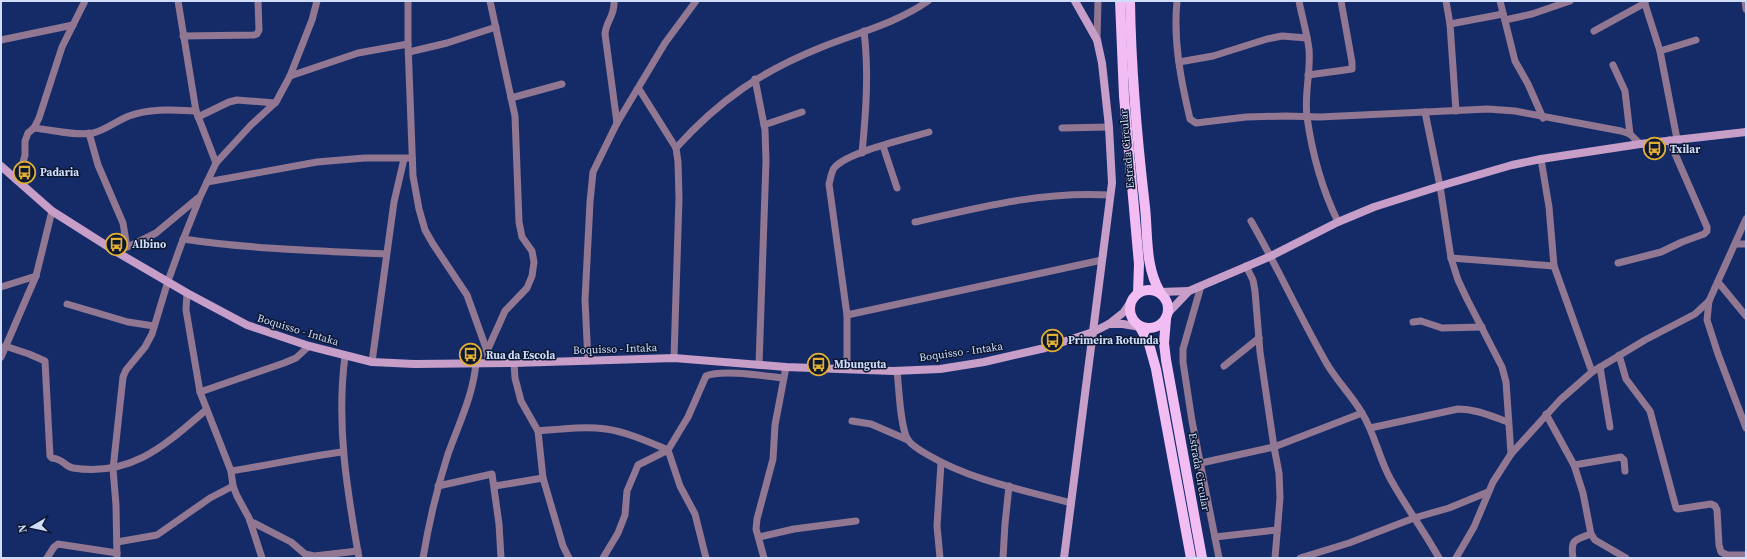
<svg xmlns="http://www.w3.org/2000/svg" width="1747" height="559" font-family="'Source Serif 4',serif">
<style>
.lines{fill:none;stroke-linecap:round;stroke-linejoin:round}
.street{stroke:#917791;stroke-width:7}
.secondary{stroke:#c79ec8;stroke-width:8}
.primary{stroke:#f1bdf3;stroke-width:10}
.labels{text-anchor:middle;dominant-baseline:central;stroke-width:3;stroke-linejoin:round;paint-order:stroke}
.street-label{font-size:11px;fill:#cfddfb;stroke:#0c1731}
.poi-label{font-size:11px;font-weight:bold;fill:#cfddfb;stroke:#0c1731;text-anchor:start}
</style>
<rect width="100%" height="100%" fill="#152b67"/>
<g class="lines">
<g class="street">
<path d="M178,1L196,111L216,163"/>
<path d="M408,1V44L413,176L419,209L425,230L433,244L467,295L487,351L489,363"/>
<path d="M614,1C615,16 606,21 605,34L617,123"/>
<path d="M1177,1C1173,41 1181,81 1190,119L1196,123L1246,117L1285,116L1320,117L1488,109L1515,111L1621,131L1630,134L1640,144"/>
<path d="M1299,1C1302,17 1307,33 1309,49C1311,72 1304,94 1307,117C1312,153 1322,189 1338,222"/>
<path d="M1446,1L1450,24L1456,111"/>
<path d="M1500,1L1515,61L1528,84L1543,118"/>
<path d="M1644,1L1660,51L1677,139"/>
<path d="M1745,1L1746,9"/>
<path d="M1505,20L1532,14L1570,1"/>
<path d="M1450,24L1503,14"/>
<path d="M1594,31L1645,3"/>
<path d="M183,36L254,35L257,34L259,30L258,1"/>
<path d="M1,40L73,25"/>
<path d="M1097,40L1098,1"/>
<path d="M1660,51L1696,40"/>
<path d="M409,52L447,43L496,27"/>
<path d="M1179,62L1213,56L1267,39L1282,36L1307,38"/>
<path d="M1613,65L1625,91L1630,134"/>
<path d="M1308,75L1352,69V62L1341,1"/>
<path d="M290,76L358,53L408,44"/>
<path d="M755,79L765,130L766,161L759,365"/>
<path d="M639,89L676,148L678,162L679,198L674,358"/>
<path d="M511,98L562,84"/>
<path d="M1425,112L1440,186L1451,258L1458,280L1467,299L1502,367L1506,382L1511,454"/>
<path d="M198,117L229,102L237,100L275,103"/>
<path d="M764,125L802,112"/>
<path d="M34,128C53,130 74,136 93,133C106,130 116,121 129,116C150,108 174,110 196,111"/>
<path d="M1062,128L1109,127"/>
<path d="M89,133L98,165L123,223L127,247"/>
<path d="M883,146L897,188"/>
<path d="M676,148C719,100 762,71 822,47C857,33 897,23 928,1"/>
<path d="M862,153C866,112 869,72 864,31"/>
<path d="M1541,159L1549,207L1554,266L1592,372"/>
<path d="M16,180L21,170L25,155V141L28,133L34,128L39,118L62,47L85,1"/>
<path d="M207,182L317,162L365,158H412"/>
<path d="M1251,221C1278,268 1300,317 1327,364C1337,381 1352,396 1362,413C1375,434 1379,459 1391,480C1406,507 1424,531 1439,558"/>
<path d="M915,222C980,207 1043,191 1110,195"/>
<path d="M183,239C250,249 319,251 386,254"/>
<path d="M1736,244H1746"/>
<path d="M115,251L132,245L156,233L198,198"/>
<path d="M1451,258L1554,266"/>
<path d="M1618,263L1661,252L1682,242L1704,234L1707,231V227L1669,140"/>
<path d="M1246,266L1253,280L1255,291L1260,352L1274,447L1279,473L1280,498L1275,558"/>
<path d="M1718,282L1746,316"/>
<path d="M1201,286L1183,349V362L1192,421L1219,558"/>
<path d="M1,287L36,276"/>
<path d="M187,293L186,310L200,392L231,471L233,486L237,496L249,518L262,558"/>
<path d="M1709,301L1707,320L1718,354L1746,428"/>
<path d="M67,304L128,322L154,326"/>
<path d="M847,315L1102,260"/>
<path d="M1413,322L1421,321L1442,328L1482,327"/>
<path d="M5,346L29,354L45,361L50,456L52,458C64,459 65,467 73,468C132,477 165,445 206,410"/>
<path d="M487,351L505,311L527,288L532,276L534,262L532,251L522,237L519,222L515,116L490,1"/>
<path d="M1619,355L1626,379L1650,411L1676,508L1678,509L1711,504L1715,506L1717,510L1719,545L1721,552L1727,555H1746"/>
<path d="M345,356C336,425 347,490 359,558"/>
<path d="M1,357L36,276L52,211"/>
<path d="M588,361L585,300L590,202L593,172L617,123L665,43L696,1"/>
<path d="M372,362L394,202L404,159"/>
<path d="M514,363L515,378L521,401L538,431L543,478L563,546L569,558"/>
<path d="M1224,366L1259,338"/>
<path d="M1600,367L1610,427"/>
<path d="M847,368V315L829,184C831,178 831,171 835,167C848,152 909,138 929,132"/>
<path d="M897,371C899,387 900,428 908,440C913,447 923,452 930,456C973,481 1024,490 1071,503"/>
<path d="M200,392L284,363L296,358L309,346"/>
<path d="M1546,414L1574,465L1583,493L1591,534L1595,540L1626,558"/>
<path d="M852,421L871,424L908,440"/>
<path d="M1370,428L1458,409C1476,409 1491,416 1508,422"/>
<path d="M538,431C561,429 584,426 606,429C627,432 649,442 668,450L680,486L695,514L706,558"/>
<path d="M1201,463L1274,447L1362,413"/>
<path d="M1574,465L1621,457L1624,460L1625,471"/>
<path d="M231,471C269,465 305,457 342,452"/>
<path d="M438,486L492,474L499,524L501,558"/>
<path d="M495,486L543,478"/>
<path d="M250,521L291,542L305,554L314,556L358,551"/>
<path d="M759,537L794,529L856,521"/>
<path d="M1215,537L1277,530"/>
<path d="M117,542L157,535L210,498L233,486"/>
<path d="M47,558L54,547L58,544L117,553"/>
<path d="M117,558L116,505L113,469L123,377L126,370L145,347L152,334L168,281L181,245L200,197L216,163L251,125L276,102L290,76L312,20L317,1"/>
<path d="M423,558C429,522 437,488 448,454C459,423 473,396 476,363"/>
<path d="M603,558L618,533L625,515L627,491L638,465L668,450L688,417L706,376C722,369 765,376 783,378"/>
<path d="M764,558L756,529L757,519L773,459L775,425L786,367"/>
<path d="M940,558L937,526L941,463"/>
<path d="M1003,558L1005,524L1009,486"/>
<path d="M1300,558L1349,543L1414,518L1449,508L1488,492"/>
<path d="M1456,558L1474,527L1493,482L1511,454L1560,400L1592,372L1645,340L1695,314L1709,301L1746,219"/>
<path d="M1573,558C1570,539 1575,540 1591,534"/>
</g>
<g class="secondary">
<path d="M1,166L52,211L115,251L187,293L247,325L309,346L372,362L414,364L514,363L674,358L786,367L893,371L940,369L984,362L1045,348L1093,332L1109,324L1124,312L1134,297"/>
<path d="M1160,292L1189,291"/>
<path d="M1169,312L1189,291L1271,256L1338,222L1374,207L1440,186L1512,165L1541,159L1640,144L1746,132"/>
<path d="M1109,324H1123L1140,327"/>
<path d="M1064,558L1112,183L1109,127L1102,63L1097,40L1075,1"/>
</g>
<g class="primary">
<path d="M1120,1L1124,96L1139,264L1138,293"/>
<path d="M1130,1C1131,70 1137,138 1145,207C1148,236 1145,266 1160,292"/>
<circle cx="1149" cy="309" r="19"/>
<path d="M1166,319L1164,343L1166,360L1202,558"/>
<path d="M1140,327L1149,344L1156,369L1191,558"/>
</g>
</g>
<defs>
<symbol id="bus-ring" viewBox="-11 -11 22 22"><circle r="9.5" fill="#0c1731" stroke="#e1af34" stroke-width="1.5"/><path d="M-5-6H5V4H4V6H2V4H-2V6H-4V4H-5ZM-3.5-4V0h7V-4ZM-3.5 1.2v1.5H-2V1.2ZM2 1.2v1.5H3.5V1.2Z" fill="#e1af34"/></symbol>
</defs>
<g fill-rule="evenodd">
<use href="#bus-ring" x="1642" y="136" width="25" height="25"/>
<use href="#bus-ring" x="12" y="160" width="25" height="25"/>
<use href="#bus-ring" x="104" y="232" width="25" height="25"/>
<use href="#bus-ring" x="1040" y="328" width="25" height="25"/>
<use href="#bus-ring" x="458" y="342" width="25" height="25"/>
<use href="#bus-ring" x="806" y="352" width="25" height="25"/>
</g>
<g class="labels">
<g class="street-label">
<text transform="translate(1127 149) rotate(-95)">Estrada Circular</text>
<text transform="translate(298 330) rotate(17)">Boquisso - Intaka</text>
<text transform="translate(615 349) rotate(-2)">Boquisso - Intaka</text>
<text transform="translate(961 352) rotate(-8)">Boquisso - Intaka</text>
<text transform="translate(1199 472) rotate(80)">Estrada Circular</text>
</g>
<g class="poi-label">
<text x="1670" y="149">Txilar</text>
<text x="40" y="172">Padaria</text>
<text x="132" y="244">Albino</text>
<text x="1068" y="340">Primeira Rotunda</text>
<text x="486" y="355">Rua da Escola</text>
<text x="834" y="364">Mbunguta</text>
</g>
</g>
<rect width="1747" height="559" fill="none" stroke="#cfddfb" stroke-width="4"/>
<g transform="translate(32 527) rotate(261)" stroke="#0c1731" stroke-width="3" paint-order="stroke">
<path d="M0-3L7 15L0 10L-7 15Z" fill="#cfddfb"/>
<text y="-6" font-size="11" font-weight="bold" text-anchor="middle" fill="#cfddfb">N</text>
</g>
</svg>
